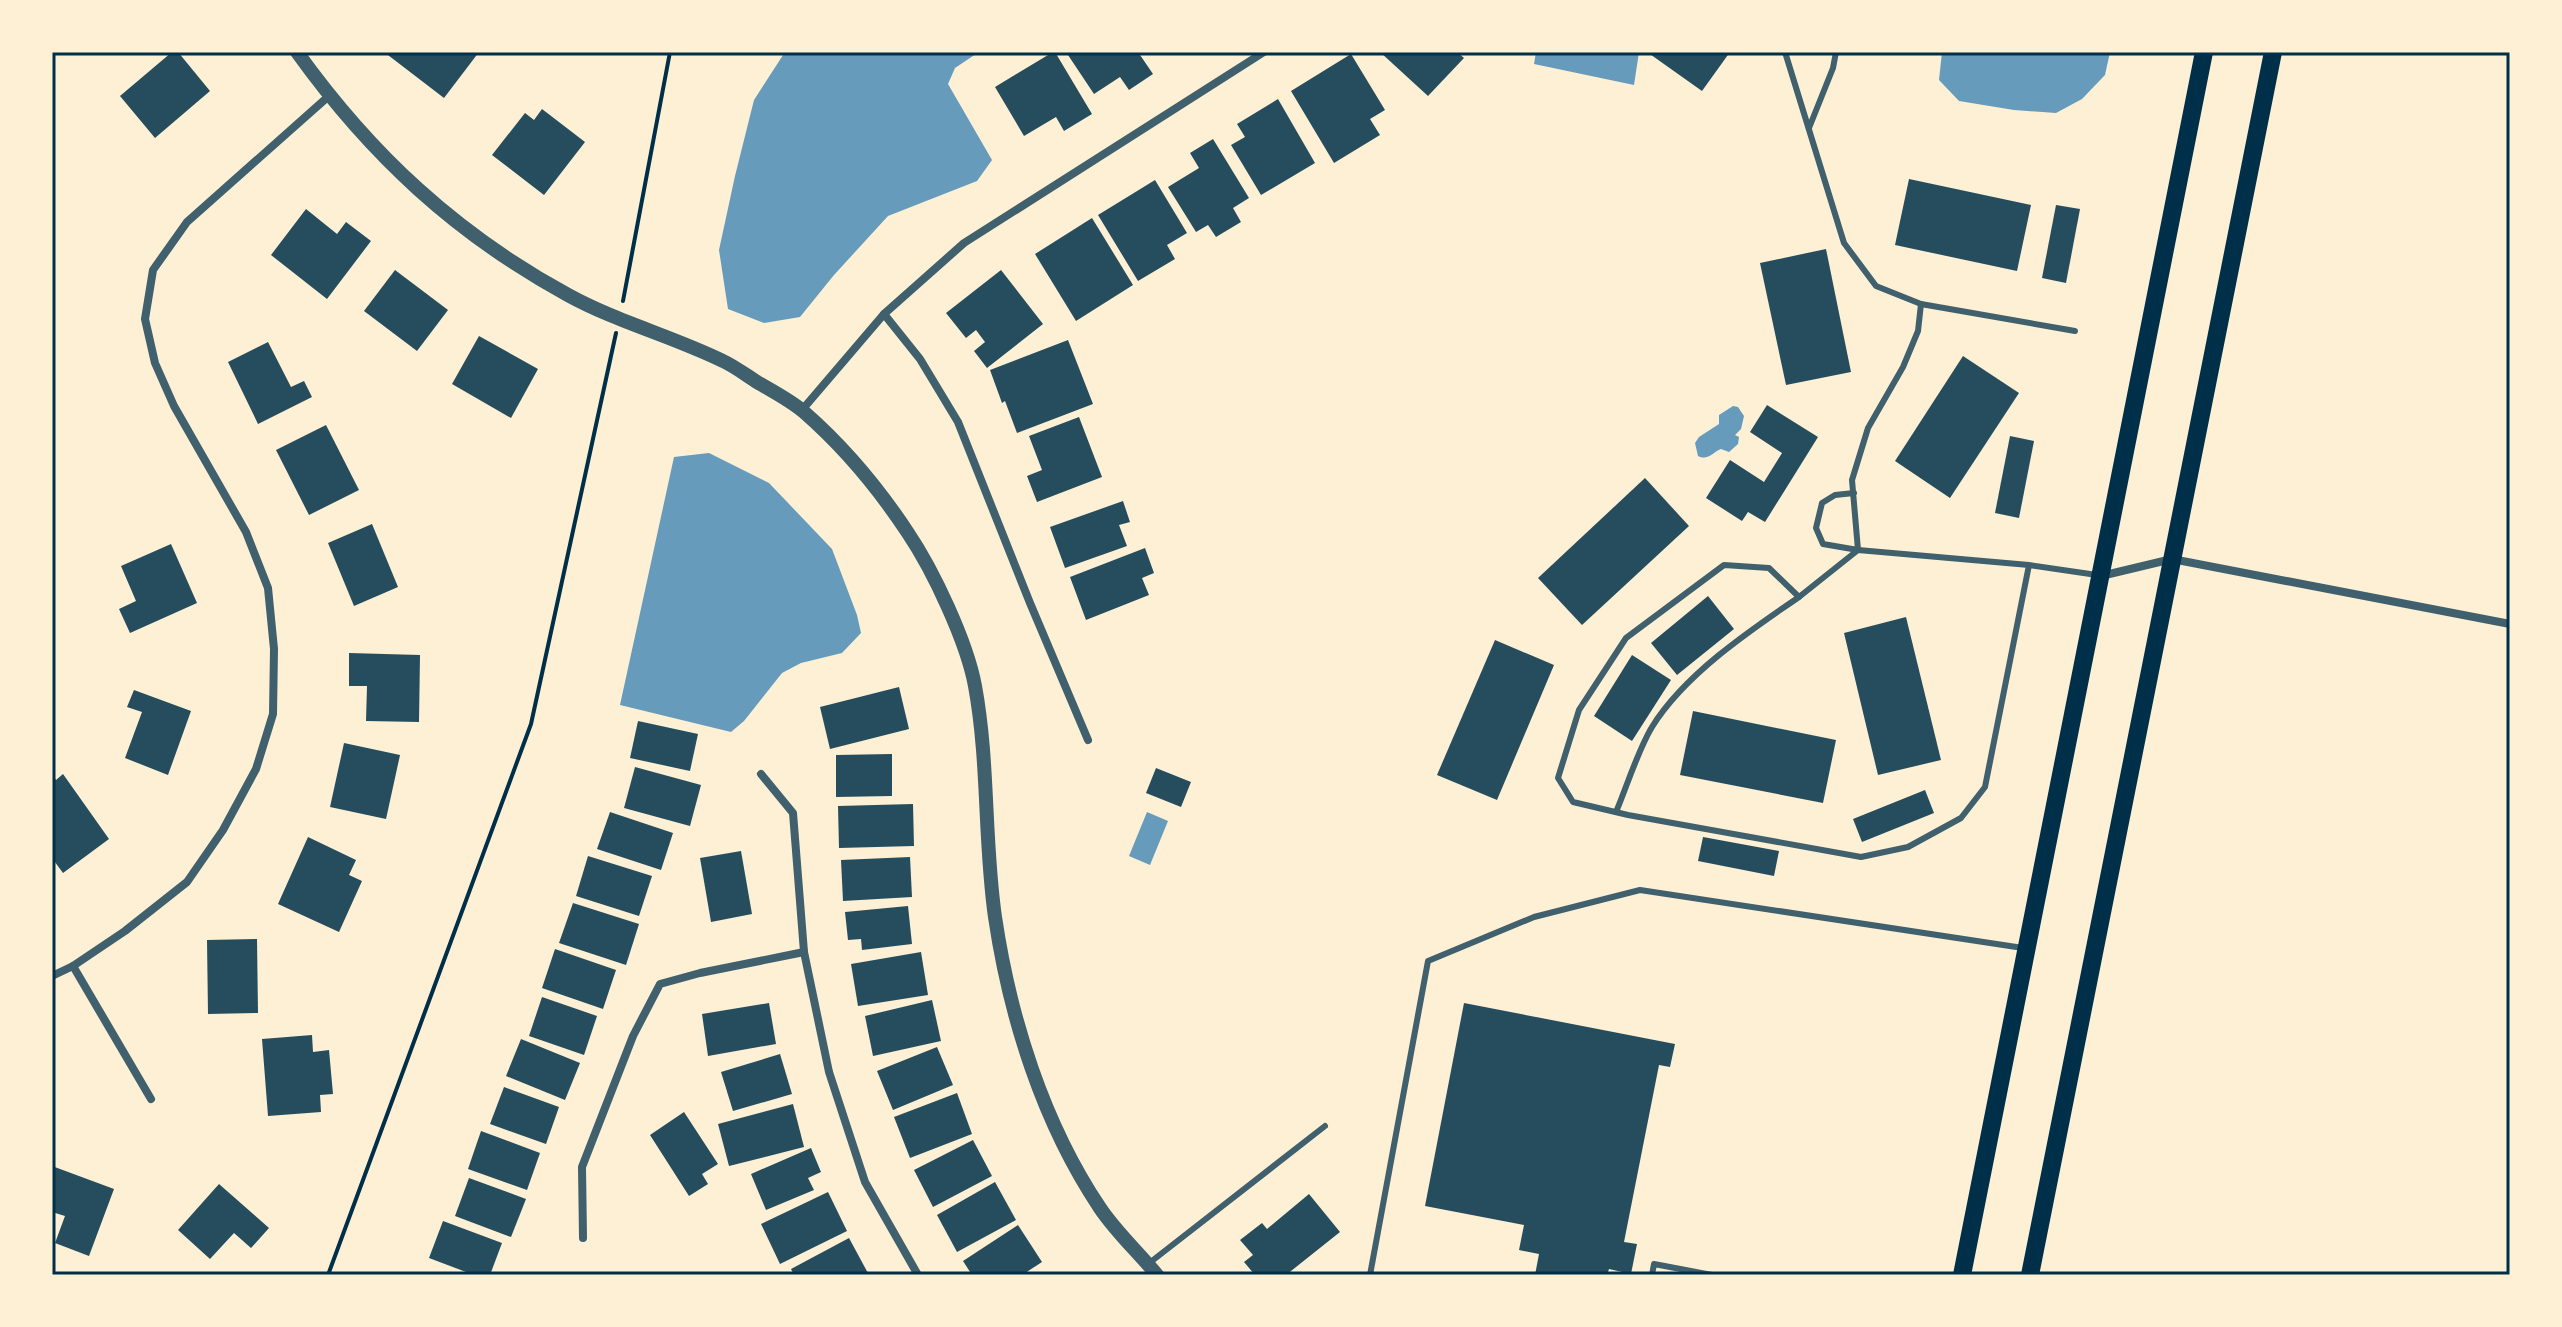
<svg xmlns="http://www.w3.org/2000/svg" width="2562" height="1327" font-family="'Titillium Web',sans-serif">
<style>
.water{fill:#669bbc}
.building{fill:#264d5e}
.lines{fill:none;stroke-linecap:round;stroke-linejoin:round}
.path{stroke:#003049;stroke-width:4}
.service{stroke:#3f606c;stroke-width:6}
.minor{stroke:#3f606c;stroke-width:8}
.tertiary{stroke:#3f606c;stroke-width:14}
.primary{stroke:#003049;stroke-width:18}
.neatline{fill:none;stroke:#003049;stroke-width:3}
</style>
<rect width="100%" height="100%" fill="#fdf0d5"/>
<g class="water">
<path d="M785,52H979L955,68L948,84L992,160L977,181L888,216L834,275L800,317L764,323L728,309L719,250L735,176L754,100Z"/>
<path d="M1536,52H1639L1634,85L1534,64Z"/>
<path d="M1942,52H2110L2105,75L2082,99L2056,113L2014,110L1959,101L1939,80Z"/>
<path d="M1733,406L1738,407L1744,416L1741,429L1735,435L1739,437L1738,444L1729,452L1721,449C1713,452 1708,461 1698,456L1695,443L1699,437L1719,424V415Z"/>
<path d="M709,453L769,483L832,549L857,615L861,633L842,653L801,663L782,673L744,721L731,732L620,705L674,457Z"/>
<path d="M1147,812L1168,821L1150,865L1129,856Z"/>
</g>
<g class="building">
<path d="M172,52H178L210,91L155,138L120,96Z"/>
<path d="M384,52H479L444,98Z"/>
<path d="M1053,52H1055L1092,114L1064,131L1056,117L1024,136L995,87Z"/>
<path d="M1072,52H1138L1153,74L1129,90L1120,77L1094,94L1068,55Z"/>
<path d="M1380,52H1457L1464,58L1428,96Z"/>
<path d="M1647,52H1730L1702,91Z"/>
<path d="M1351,54L1385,110L1370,119L1380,135L1334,163L1291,91Z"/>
<path d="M1278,99L1315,163L1261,195L1231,145L1245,137L1237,124Z"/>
<path d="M542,109L585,142L544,195L492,155L525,113L534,120Z"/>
<path d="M1213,139L1249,198L1233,208L1241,222L1216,237L1208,225L1196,232L1168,187L1199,168L1190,153Z"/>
<path d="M1909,179L2031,205L2017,271L1895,245Z"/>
<path d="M1155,180L1187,233L1167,245L1175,259L1138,281L1098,215Z"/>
<path d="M2056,205L2080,209L2066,283L2042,278Z"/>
<path d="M306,209L337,234L346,222L371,241L327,299L271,255Z"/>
<path d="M1092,218L1133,285L1076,321L1035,254Z"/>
<path d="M1826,249L1851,372L1786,385L1760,263Z"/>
<path d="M395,270L448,310L417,351L364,311Z"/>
<path d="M1001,270L1043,324L987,368L974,351L985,342L976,330L966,338L946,313Z"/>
<path d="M479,336L538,369L511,418L452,384Z"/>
<path d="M1068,340L1093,404L1017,433L1005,401L1002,403L990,370Z"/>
<path d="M268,342L291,387L304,381L312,397L258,424L228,362Z"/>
<path d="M1963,356L2019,393L1950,498L1895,461Z"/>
<path d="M1767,405L1818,437L1765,522L1748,512L1742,521L1706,498L1730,460L1764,482L1782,453L1750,432Z"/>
<path d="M1079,417L1102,477L1037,502L1027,476L1042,470L1029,436Z"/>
<path d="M326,425L359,490L309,515L276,450Z"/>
<path d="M2010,436L2034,441L2019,518L1995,513Z"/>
<path d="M1645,478L1689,526L1582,625L1538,578Z"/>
<path d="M1123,501L1130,522L1119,525L1127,546L1065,568L1050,527Z"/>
<path d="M372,524L398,587L354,606L328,543Z"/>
<path d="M171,544L197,603L130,633L119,609L136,601L121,566Z"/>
<path d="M1145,548L1154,573L1142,578L1149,595L1086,620L1070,577Z"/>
<path d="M1708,596L1734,629L1677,675L1651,643Z"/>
<path d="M1906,617L1941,760L1878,775L1844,633Z"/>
<path d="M1495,640L1554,665L1497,800L1437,775Z"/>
<path d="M349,653L420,655L419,722L366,721L367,686H349Z"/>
<path d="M1632,655L1671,680L1632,741L1594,716Z"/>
<path d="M899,687L909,729L830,749L820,707Z"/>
<path d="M134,690L191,711L168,775L125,758L142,712L127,707Z"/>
<path d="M1693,711L1836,740L1823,803L1680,775Z"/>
<path d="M638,721L698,734L690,771L630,758Z"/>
<path d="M344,743L400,755L386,819L330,807Z"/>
<path d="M892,754V796L836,797V755Z"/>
<path d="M635,767L701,785L690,826L624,808Z"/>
<path d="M1156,768L1191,782L1181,807L1146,793Z"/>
<path d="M52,774L56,780L63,774L109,839L63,873L52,858Z"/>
<path d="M1925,790L1934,813L1862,842L1853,819Z"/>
<path d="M913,804L914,846L839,848L838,806Z"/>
<path d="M610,812L673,833L661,870L597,849Z"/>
<path d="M308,837L356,860L349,875L362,881L339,932L278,904Z"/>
<path d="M1703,837L1779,851L1774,876L1698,861Z"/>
<path d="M741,851L752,914L711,922L700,858Z"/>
<path d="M588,856L652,876L639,916L576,896Z"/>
<path d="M910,857L912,897L843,901L841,860Z"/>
<path d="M573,903L639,924L626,965L559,943Z"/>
<path d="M908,906L912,944L862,950L861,939L848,940L845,912Z"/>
<path d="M257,939L258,1013L208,1014L207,940Z"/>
<path d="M555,949L616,970L603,1009L542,988Z"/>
<path d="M921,952L928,995L858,1006L851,964Z"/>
<path d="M542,997L597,1016L584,1055L529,1036Z"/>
<path d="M932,1000L941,1041L873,1056L865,1016Z"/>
<path d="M769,1003L776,1044L708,1056L702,1014Z"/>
<path d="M1464,1003L1675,1044L1670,1067L1659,1065L1624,1242L1637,1244L1631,1274L1609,1269L1607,1275H1535L1539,1254L1519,1250L1524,1225L1425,1206Z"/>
<path d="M312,1035L313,1052L329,1050L333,1094L320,1095L321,1112L268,1116L262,1039Z"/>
<path d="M521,1039L580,1063L565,1100L506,1076Z"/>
<path d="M937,1047L953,1085L893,1110L877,1071Z"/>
<path d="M780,1054L792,1094L733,1111L721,1072Z"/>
<path d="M504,1087L559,1107L546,1144L490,1124Z"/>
<path d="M957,1093L972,1134L910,1158L894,1117Z"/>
<path d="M793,1104L804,1147L729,1166L718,1124Z"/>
<path d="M684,1112L718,1164L702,1174L708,1184L689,1196L650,1135Z"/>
<path d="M481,1131L540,1153L527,1190L468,1169Z"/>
<path d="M973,1140L992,1176L933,1207L914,1170Z"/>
<path d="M811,1148L821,1172L808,1178L814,1190L766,1210L751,1174Z"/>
<path d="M52,1166L114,1189L89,1256L55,1243L65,1216L52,1212Z"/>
<path d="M469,1178L526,1199L511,1237L455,1216Z"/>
<path d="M995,1182L1016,1220L957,1252L937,1215Z"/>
<path d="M219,1184L269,1228L251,1248L234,1233L210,1259L178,1230Z"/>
<path d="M828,1192L847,1231L780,1264L761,1224Z"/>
<path d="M1309,1194L1340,1232L1286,1275H1255L1244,1262L1253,1255L1240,1240L1262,1223L1267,1229Z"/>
<path d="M443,1221L502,1243L490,1275H474L429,1258Z"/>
<path d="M1018,1225L1042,1262L1022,1275H972L963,1261Z"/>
<path d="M849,1238L869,1275H794L791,1269Z"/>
</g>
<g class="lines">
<g class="path">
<path d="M623,301L670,52"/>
<path d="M328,1275L531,724L616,333"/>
</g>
<g class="service">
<path d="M1785,52L1844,243L1876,286L1921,304L2075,331"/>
<path d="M1809,128L1833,68L1836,52"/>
<path d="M1854,493L1835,495L1822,503L1816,528L1823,544L1858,550L1852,480L1868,428L1903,367L1918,331L1921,304"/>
<path d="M2029,565L1985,787L1961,818L1908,847L1861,857L1628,815L1573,802L1558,778L1579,710L1626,638L1724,565L1769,568L1799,597L1858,550L2029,565L2097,575"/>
<path d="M1616,812C1627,786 1638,750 1652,727C1684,675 1749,631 1799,597"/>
<path d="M1148,1264L1325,1126"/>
<path d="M1370,1275L1428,961L1534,917L1640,890L2023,948"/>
<path d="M1652,1275L1654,1264L1712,1275"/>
</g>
<g class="minor">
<path d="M884,314L920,359L958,422L1030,603L1088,740"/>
<path d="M802,410L884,314L964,243L1264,52"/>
<path d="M2101,576L2172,559L2510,624"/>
<path d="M761,774L793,813L804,952L829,1072L865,1182L918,1275"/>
<path d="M73,966L151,1099"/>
<path d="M52,976L73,966L125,931L187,882L223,830L256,769L273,714L274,649L268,588L246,532L174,406L155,363L145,319L153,270L187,222L330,95"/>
<path d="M583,1238L582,1167L633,1036L660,984L700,973L804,952"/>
</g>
<path class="tertiary" d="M297,52C371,155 456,234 568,295C617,322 672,336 723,361C734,366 746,375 757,382C772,391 790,400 804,412C844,447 879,489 908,533C933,570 967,642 975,686C989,762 984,841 995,917C1010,1018 1043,1123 1100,1208C1116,1232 1139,1253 1157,1275"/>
<g class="primary">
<path d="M1962,1275L2204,52"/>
<path d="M2030,1275L2273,52"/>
</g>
</g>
<rect width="2562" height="1327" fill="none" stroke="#fdf0d5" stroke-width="108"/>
<rect x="54" y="54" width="2454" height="1219" class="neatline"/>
</svg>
